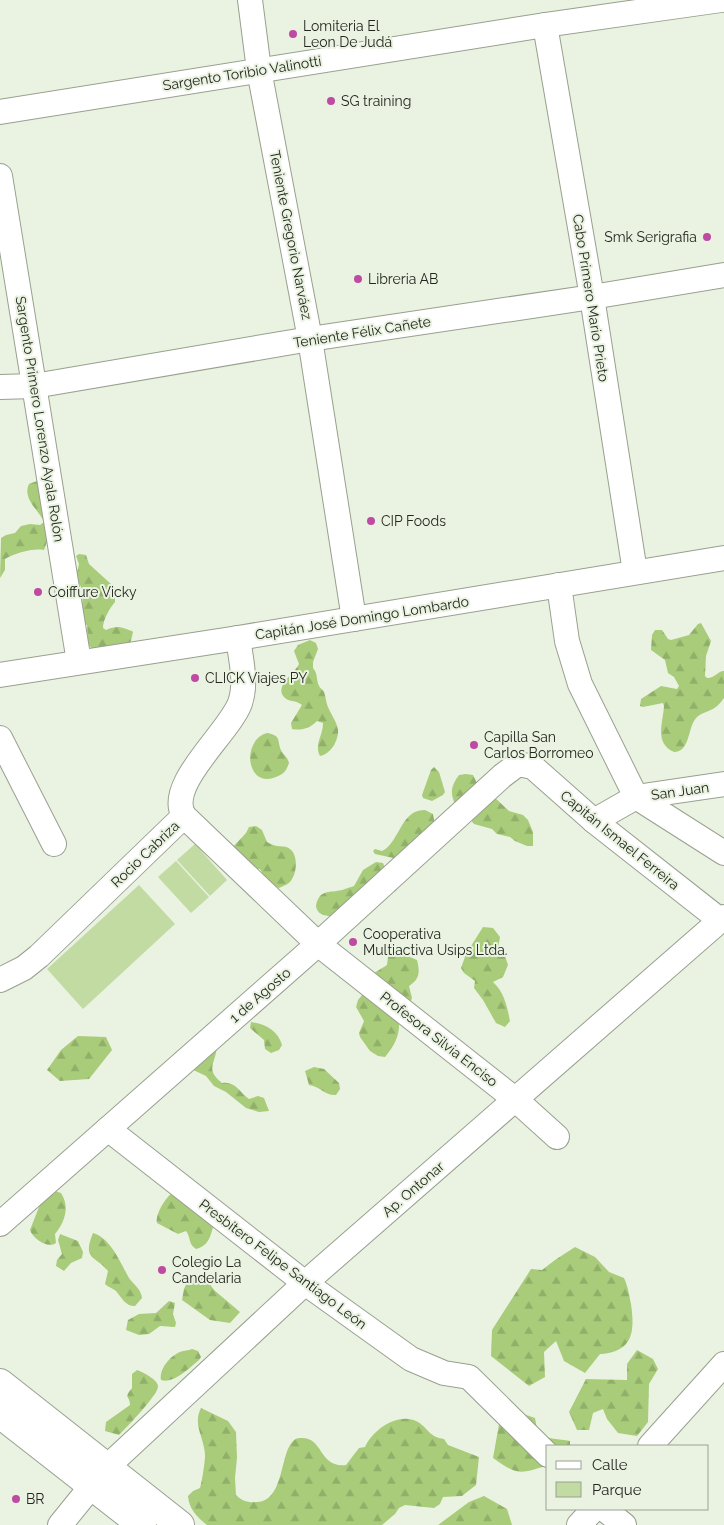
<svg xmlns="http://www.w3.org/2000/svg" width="724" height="1525" font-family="Raleway,sans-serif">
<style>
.forest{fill:url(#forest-firs)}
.green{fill:#c1dba2}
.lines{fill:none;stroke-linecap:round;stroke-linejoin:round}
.minor-casing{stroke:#98a08f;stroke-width:26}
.major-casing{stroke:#98a08f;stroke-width:30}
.minor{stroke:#fff;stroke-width:24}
.major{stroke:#fff;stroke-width:28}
.poi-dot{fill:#be4aa2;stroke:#eaf3e1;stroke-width:2}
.labels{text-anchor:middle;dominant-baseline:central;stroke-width:4;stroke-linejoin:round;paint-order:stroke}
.poi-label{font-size:14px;fill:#242720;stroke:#eaf3e1;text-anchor:start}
.street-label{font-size:14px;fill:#242720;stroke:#eaf3e1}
</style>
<defs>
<pattern id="forest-firs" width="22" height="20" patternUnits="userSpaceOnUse" patternTransform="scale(1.25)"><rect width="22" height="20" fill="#a8cc7a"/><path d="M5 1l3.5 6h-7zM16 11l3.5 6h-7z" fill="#90af69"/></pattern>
</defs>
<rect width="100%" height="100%" fill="#eaf3e1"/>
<g class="forest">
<path d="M37,481H41L48,539L44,550C32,548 16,553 5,559V570L0,578L1,538L6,535L15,533L21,526L30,524L40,525L44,522C39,510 22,499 29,484Z"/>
<path d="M79,554L86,555L89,564L111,584H113L115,587V602C110,608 103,619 103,628L106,630C118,625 120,627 132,631L133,632L130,645L93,650L88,644L87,625L80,622L83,596L82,589L76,577L79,564L76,556Z"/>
<path d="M701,623L711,641L706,656L705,676L707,678C715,678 718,671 724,671V698C721,702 717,707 713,709C705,713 699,713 694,721C688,731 689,752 674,752C654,743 663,723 664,706L663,703L643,707L640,706L641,699L661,686L677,689L679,686L674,677L668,673L665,660L651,650L652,635L655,630H662L668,639L671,640L689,635L698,624Z"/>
<path d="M310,640L316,643L318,649L313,662V668C318,674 316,679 319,686C320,688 323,690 324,692C326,697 326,703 328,707C331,715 336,720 338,729C339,740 331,754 320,756C314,744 323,736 323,723L317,721C310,728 302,731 292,729L291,723L302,705C296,700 288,702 284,697C274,686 295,673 299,664L294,651L298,645Z"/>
<path d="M267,733C283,736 276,741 282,752C285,756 288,758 289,763C286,771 284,774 276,777C246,789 241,740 267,733Z"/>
<path d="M434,767L439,772L445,792L443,795L432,801L423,798L422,795L431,770Z"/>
<path d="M466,774L473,775L478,785L456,806C450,794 450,787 459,775Z"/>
<path d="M491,794L509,811L523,815L528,820L533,832V846H527L515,841L510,837L497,834L492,829L474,824L469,818Z"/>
<path d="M425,810L433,814L435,825L398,859L375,854L373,851L375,849L382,851C395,846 400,821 413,813C416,811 421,810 425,810Z"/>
<path d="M256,826L262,830L267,842C277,849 284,844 290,849C298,855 297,871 292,879C290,884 283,886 279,888L267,882L260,869H254L232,848L246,833L249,827Z"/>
<path d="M376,862L383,863L387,873L399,884L396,891L345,909H339L331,916C324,916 317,914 316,906C319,889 329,893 342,890C346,889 350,887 354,886L363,870Z"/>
<path d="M483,927L493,928L500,937L498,949L504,953L508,965L503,977L493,982C504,992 507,1006 510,1021L505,1027L496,1023L483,1000L474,988L475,981L464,973L461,968L466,954Z"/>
<path d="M396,951L417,960C420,972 420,979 409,986L412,998L409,1005L371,975L387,965L388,957Z"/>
<path d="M363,994L399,1021C400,1036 394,1046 385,1057L378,1056L370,1051L360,1037L359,1033L364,1021L356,1007L358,1000Z"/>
<path d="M251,1022C265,1024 278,1030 282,1045L279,1050L271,1053L265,1049L264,1040L250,1028Z"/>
<path d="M78,1036L106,1037L112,1050L89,1079L60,1081L47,1070L61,1050Z"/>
<path d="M217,1047C215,1065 205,1069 222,1083C236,1081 239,1092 249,1099L258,1096L264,1098L269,1111L259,1112L246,1108L226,1092L214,1086L206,1076L187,1067Z"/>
<path d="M314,1067L324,1069L339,1083L340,1089L336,1095C326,1096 319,1086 309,1085L305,1071Z"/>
<path d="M55,1191L61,1193C70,1207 65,1222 55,1234L56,1243C48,1249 33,1239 30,1230L41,1202Z"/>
<path d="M173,1192L215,1222C210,1234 211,1245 196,1249C188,1244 191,1237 186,1231L178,1234L157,1223C155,1214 166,1197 173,1192Z"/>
<path d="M93,1233C111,1238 121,1264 129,1278C134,1285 141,1289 142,1298L135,1306C125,1306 122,1298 116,1291C112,1288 108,1287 105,1284L108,1271C95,1255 82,1260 93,1233Z"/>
<path d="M60,1234L78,1241L83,1252L82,1258L71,1263L64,1271L56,1266L57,1260L62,1254L58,1240Z"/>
<path d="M575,1247L595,1257L609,1272L624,1278C628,1287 629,1294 631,1304C635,1332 633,1352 600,1354L585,1373L564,1361L556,1341L544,1352L545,1377L529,1386L491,1356L492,1330L531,1269L542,1270L555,1260Z"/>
<path d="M193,1274L204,1276L214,1290L240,1312L230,1323L210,1320L182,1300L184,1289L190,1276Z"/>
<path d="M169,1301L175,1303L173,1314L176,1323L175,1327L160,1326L149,1334L139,1335L126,1330L128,1320L139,1314L156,1313Z"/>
<path d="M192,1349L198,1351L201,1357L199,1360C189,1368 174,1384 161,1380C159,1369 170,1356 180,1352C184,1350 188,1351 192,1349Z"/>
<path d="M637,1350L653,1359L658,1369L649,1384L648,1422L637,1436L618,1433L607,1419L603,1409L593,1413L589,1430H577L569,1412L586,1379L627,1380V1364Z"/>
<path d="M137,1370C143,1372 158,1380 158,1386C159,1394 126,1428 119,1435L105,1431L106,1422L130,1405C130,1395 123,1399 132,1388V1374Z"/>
<path d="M201,1408L228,1421L236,1432L237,1458L235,1478L236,1495C242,1501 248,1503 257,1502C288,1501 278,1439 300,1438C324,1436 318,1468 346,1465L359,1448L365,1447C373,1429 399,1411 418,1422C429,1429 429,1437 444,1439L448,1445L479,1457L476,1485L462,1496L443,1497L440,1504L434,1508L405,1505L399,1508L395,1514L382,1525H207C197,1517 189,1509 188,1496L193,1491L200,1488C202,1482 205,1462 205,1456C205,1439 192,1425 201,1408Z"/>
<path d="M515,1411L535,1418L538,1434C548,1439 559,1439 570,1441V1446H548V1465C520,1474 518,1476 493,1458L501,1413Z"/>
<path d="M484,1496L507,1509L512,1525H438L469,1502Z"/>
</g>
<g class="green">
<path d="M195,844L227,880L210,896L177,860Z"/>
<path d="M176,861L209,897L191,913L158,877Z"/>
<path d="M139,885L175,924L83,1009L47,969Z"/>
</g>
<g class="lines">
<defs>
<g id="minor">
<path d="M250,0L259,70L310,339L354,619"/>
<path d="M545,25L592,297L635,572"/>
<path d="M0,112L545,25L721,0"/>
<path d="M0,176L79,662"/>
<path d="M0,387L34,386L310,339L592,297L724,275"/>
<path d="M559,585L567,641L580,684L636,797L724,853"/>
<path d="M0,675L238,638L724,558"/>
<path d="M0,738L54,844"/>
<path d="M184,816L318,944L516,1100L557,1137"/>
<path d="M594,821L636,797L724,784"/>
<path d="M0,980L24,968L39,956L184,816C165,785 229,733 240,703C247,683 241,660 238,638"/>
<path d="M108,1129L305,1283L411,1359L444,1373L469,1377L548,1455"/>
<path d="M0,1224L318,944L502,776L518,764L533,767L594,821L720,920"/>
<path d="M650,1446L724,1364"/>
<path d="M604,1509L624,1525"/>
<path d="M60,1525L107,1467L305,1283L724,917"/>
<path d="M579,1525L594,1509"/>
</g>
<g id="major">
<path d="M0,1383L180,1525"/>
<path d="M0,1414L142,1525"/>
</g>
</defs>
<use href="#minor" class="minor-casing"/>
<use href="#major" class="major-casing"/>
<use href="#minor" class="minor"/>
<use href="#major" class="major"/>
</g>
<g class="poi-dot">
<circle cx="293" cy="34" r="5"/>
<circle cx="331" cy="101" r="5"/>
<circle cx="707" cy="237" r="5"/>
<circle cx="358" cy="279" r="5"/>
<circle cx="371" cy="521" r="5"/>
<circle cx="38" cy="592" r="5"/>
<circle cx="195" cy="678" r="5"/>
<circle cx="474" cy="745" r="5"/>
<circle cx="353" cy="942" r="5"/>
<circle cx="162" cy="1270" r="5"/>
<circle cx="16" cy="1499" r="5"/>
</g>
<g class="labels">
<g class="poi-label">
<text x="303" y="26">Lomiteria El<tspan x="303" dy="16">Leon De Judá</tspan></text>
<text x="341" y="101">SG training</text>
<text x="697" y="237" text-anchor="end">Smk Serigrafia</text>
<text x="368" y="279">Libreria AB</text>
<text x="381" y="521">CIP Foods</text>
<text x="48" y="592">Coiffure Vicky</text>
<text x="205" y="678">CLICK Viajes PY</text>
<text x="484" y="737">Capilla San<tspan x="484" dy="16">Carlos Borromeo</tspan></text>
<text x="363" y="934">Cooperativa<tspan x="363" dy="16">Multiactiva Usips Ltda.</tspan></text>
<text x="172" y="1262">Colegio La<tspan x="172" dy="16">Candelaria</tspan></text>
<text x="26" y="1499">BR</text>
</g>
<g class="street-label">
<text transform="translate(242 73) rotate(-9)">Sargento Toribio Valinotti</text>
<text transform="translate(291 235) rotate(79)">Teniente Gregorio Narváez</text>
<text transform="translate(591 298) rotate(81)">Cabo Primero Mario Prieto</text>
<text transform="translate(362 332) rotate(-9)">Teniente Félix Cañete</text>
<text transform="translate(40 419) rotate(81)">Sargento Primero Lorenzo Ayala Rolón</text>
<text transform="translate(362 618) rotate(-9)">Capitán José Domingo Lombardo</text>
<text transform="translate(680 791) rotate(-8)">San Juan</text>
<text transform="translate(620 840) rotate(39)">Capitán Ismael Ferreira</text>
<text transform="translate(145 854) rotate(-44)">Rocio Cabriza</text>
<text transform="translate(260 995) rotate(-41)">1 de Agosto</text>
<text transform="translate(439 1039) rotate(38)">Profesora Silvia Enciso</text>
<text transform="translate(413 1189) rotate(-41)">Ap. Ontonar</text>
<text transform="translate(283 1264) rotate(37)">Presbítero Felipe Santiago León</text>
</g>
</g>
<rect x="546" y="1445" width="162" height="65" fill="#eaf3e1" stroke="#9ba194"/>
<rect x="556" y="1461" width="25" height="8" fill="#ffffff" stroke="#9ba194"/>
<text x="592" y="1470" font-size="15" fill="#242720">Calle</text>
<rect x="556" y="1482" width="25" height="15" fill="#c1dba2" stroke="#9ba194"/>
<text x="592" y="1495" font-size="15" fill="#242720">Parque</text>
</svg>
